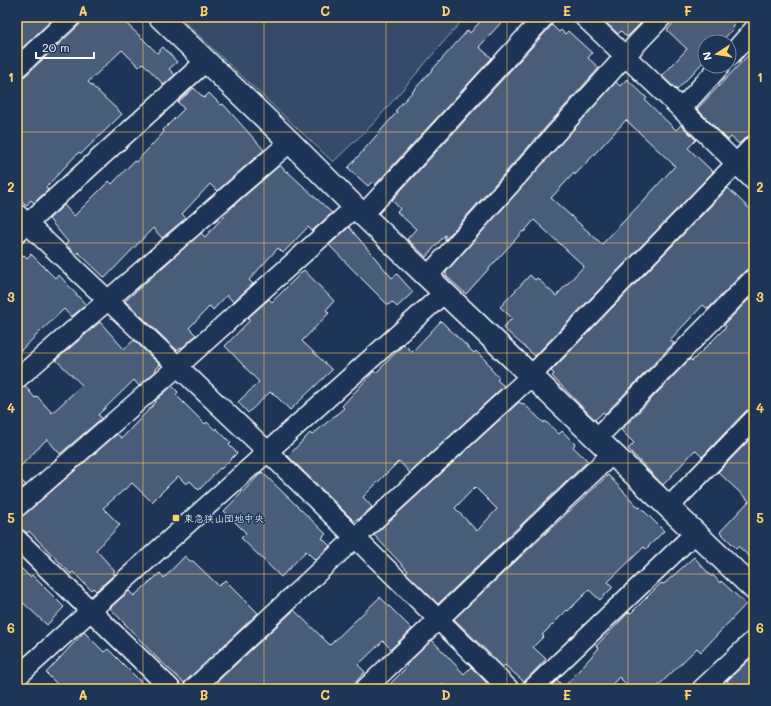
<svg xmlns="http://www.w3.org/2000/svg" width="771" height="706" font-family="Mali,'Klee One',sans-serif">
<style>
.green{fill:#364b69;stroke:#9aa5b4}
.building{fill:#4a5d79;stroke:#fff;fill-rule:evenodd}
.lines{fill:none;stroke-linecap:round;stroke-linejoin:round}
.street-casing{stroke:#fff;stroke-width:22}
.secondary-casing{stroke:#fff;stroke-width:25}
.street{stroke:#1d3557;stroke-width:19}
.secondary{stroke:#1d3557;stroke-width:22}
.grid{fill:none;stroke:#ffd166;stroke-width:1;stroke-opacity:0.55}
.poi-dot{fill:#ffd166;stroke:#1d3557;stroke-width:1.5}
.labels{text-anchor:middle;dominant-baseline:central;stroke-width:3;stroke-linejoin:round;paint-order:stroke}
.poi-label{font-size:10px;fill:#fff;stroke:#1d3557;text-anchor:start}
.neatline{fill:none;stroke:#ffd166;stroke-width:1.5}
.grid-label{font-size:13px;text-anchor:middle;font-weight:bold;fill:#ffd166}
</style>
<rect width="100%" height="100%" fill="#1d3557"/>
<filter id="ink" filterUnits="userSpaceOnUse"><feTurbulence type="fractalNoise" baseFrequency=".025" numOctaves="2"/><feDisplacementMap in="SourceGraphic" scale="8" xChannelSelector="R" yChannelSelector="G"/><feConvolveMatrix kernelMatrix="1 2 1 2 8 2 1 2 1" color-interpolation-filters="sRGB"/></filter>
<g filter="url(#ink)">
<path class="green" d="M179,17H465L373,124L333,162Z"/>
<g class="building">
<path d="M17,17H55L17,53Z"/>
<path d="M82,17H119L140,36L157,53L163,47L177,62L169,69L175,75L164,85L143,63L139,67L122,50L88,82L122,114L81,154L79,152L46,187L48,190L34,203L31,200L26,206L17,197V79L25,76L79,25Z"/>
<path d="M484,17H506L479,47L492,58L375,185L372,182L368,186L348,168L397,112L395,111L468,30L470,33Z"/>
<path d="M600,17H636V18L641,23L627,37L621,31L618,34Z"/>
<path d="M679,17H741L732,26L734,28L721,42H705V60L677,90L662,76L687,49L667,30Z"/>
<path d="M552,25L559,32L561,30L565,34L568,31L592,53L588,58L599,68L445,240V235L426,257L407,239L416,229L397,212L400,209L392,200Z"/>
<path d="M754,49V134L746,137L739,144L731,137L728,140L697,109Z"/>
<path d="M627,79L647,98L645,100L676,130L681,125L696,140L688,148L713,172L535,356L503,328L512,318L500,307L530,275L535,280L537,278L556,296L584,266L534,220L524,232L523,231L466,294L446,276V272L615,83L616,82L620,86ZM626,120L675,166L645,199L602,244L551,198L574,173L575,175Z"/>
<path d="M194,88L204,98L209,93L221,105L223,104L264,150L217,191L210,184L182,214L186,218L162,238L153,228L105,278L78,252L76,255L66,244L68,242L49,219L64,205L74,216L109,181L112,184L134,161L136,162L164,132L163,130L184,109L178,102Z"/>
<path d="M280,165L286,172L287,171L332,213L312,231L308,227L283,253L278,248L249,280L253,284L233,302L227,295L213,310L210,306L189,328L196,335L182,348L181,347L177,350L125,301L201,233L205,237L233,206Z"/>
<path d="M728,188L754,213V267L746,270L708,309L703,305L670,340L674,343L605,414L603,412L595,420L552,376L554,374L551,371Z"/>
<path d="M349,227L392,278L397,274L413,292L397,307L392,302L388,305L362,279L329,245Z"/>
<path d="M31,254L55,278L59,275L86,305L71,317L64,309L17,354V262L24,255L27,258Z"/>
<path d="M304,270L334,301L326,310L329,313L302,341L332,370L290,410L273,393L272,394L270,392L248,413L238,402L259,382L225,346L250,320L248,319L249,317L269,299L272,302Z"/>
<path d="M749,299L754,305V408L746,411L702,457L695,450L663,485L628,449L634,443L621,430L690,359L692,361L726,327L724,325Z"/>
<path d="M441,321L474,353L476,351L491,366L490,368L499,378L497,380L504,386L410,473L399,461L363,497L372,507L358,520L357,519L354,521L288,456L310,433L312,435L344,408L342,406L364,382L374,371L376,373L404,344L412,352Z"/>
<path d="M100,322L124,349L134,340L160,365L155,370L156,371L139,386L134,380L98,415L102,418L60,454L47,439L17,470V390L25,386L35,398L37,396L52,413L82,385L56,360Z"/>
<path d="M172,386L178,392L176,395L205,424L207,422L215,430L216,428L231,443L229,445L237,453L221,469L220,468L199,490L190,481L186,484L178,476L152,502L132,483L103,508L120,525L96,550L115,571L113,573L115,574L96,591L93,588L91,590L73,572L71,574L29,531L27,533L20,528H17V518L24,515L117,434L122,438L156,402L155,401Z"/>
<path d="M519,402L522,404L523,403L544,423L545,421L559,434L562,431L575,444L573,447L588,461L438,604L406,573L408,571L374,535ZM475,487L497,509L477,531L455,508Z"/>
<path d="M754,435V561L738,546L736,548L720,532L749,501L718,472Z"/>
<path d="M262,472L326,534L322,538L330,546L315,560L306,551L281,577L241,538L246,533L224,511Z"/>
<path d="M608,475L639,508L640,507L664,531L646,549L644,547L608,582L613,587L600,600L589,590L568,611L567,610L542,635L544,636L533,647L546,659L524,682L505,665L503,667L454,619Z"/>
<path d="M17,476L26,485L17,492Z"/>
<path d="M185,556L190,561H193L219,586L225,580L258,613L184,683L155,656L110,608L129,591L134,596L160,573L164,578Z"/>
<path d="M694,557L711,576L713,575L720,583L721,581L746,604L701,652L697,648L655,689H631L619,677L608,689H548L557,680L564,687L599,648L596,646L629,612L631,613L661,583L662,584L665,583Z"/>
<path d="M17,564L30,577L32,575L64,607L47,625L17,597Z"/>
<path d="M380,597L412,629L391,649L383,641L358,665L365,672L349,689H209L294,610L330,645Z"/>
<path d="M84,632L104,652L108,649L148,689H62L46,673Z"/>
<path d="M432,640L464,674L471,667L487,683L480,689H449L443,683L437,689H385L407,667L406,665Z"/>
<path d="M754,655V689H735L727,681Z"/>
</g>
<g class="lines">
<defs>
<g id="street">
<path d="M584,17L681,109L754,181"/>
<path d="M729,57L754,29"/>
<path d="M17,68L71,17"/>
<path d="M681,109L720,66"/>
<path d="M17,214L267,451L509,689"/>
<path d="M363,215L544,17"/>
<path d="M17,233L206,61"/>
<path d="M427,277L625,56L662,17"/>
<path d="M17,379L290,142"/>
<path d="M596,439L754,278"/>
<path d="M17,507L177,367L355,207"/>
<path d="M669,507L754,419"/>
<path d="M17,539L171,689"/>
<path d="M17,677L444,293"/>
<path d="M193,689L356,537L531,376L754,145"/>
<path d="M365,689L612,454"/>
<path d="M532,689L695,533"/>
<path d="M702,689L754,640"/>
</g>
<path id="secondary" d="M160,17L290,142L363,215L754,589"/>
</defs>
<use href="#street" class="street-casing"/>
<use href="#secondary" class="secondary-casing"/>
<use href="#street" class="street"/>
<use href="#secondary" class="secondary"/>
</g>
</g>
<path class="grid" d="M143,17V689M264,17V689M386,17V689M507,17V689M628,17V689M17,132H754M17,243H754M17,353H754M17,463H754M17,574H754"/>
<rect class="poi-dot" x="172" y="514" width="8" height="8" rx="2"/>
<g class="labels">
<g class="poi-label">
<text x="184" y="518">東急狭山団地中央</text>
</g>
</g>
<rect width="771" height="706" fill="none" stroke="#1d3557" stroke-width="44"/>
<g transform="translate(717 54) rotate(258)"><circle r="19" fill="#1d3557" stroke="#77869a"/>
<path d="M0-3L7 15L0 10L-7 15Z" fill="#ffd166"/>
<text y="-6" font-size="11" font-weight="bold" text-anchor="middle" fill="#ffffff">N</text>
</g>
<path d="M36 52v6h58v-6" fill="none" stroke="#ffffff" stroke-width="2"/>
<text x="42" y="52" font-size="12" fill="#ffffff" stroke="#1d3557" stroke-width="3" paint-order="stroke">20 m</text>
<rect x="22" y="22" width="727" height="662" class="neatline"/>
<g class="grid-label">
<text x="83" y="16">A</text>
<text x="204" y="16">B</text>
<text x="325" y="16">C</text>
<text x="446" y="16">D</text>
<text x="567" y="16">E</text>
<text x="688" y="16">F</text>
<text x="11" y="82">1</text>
<text x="760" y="82">1</text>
<text x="11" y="192">2</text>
<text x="760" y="192">2</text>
<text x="11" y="302">3</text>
<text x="760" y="302">3</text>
<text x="11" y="413">4</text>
<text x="760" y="413">4</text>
<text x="11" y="523">5</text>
<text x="760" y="523">5</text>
<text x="11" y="633">6</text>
<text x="760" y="633">6</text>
<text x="83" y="700">A</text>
<text x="204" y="700">B</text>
<text x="325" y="700">C</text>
<text x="446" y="700">D</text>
<text x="567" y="700">E</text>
<text x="688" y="700">F</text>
</g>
</svg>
